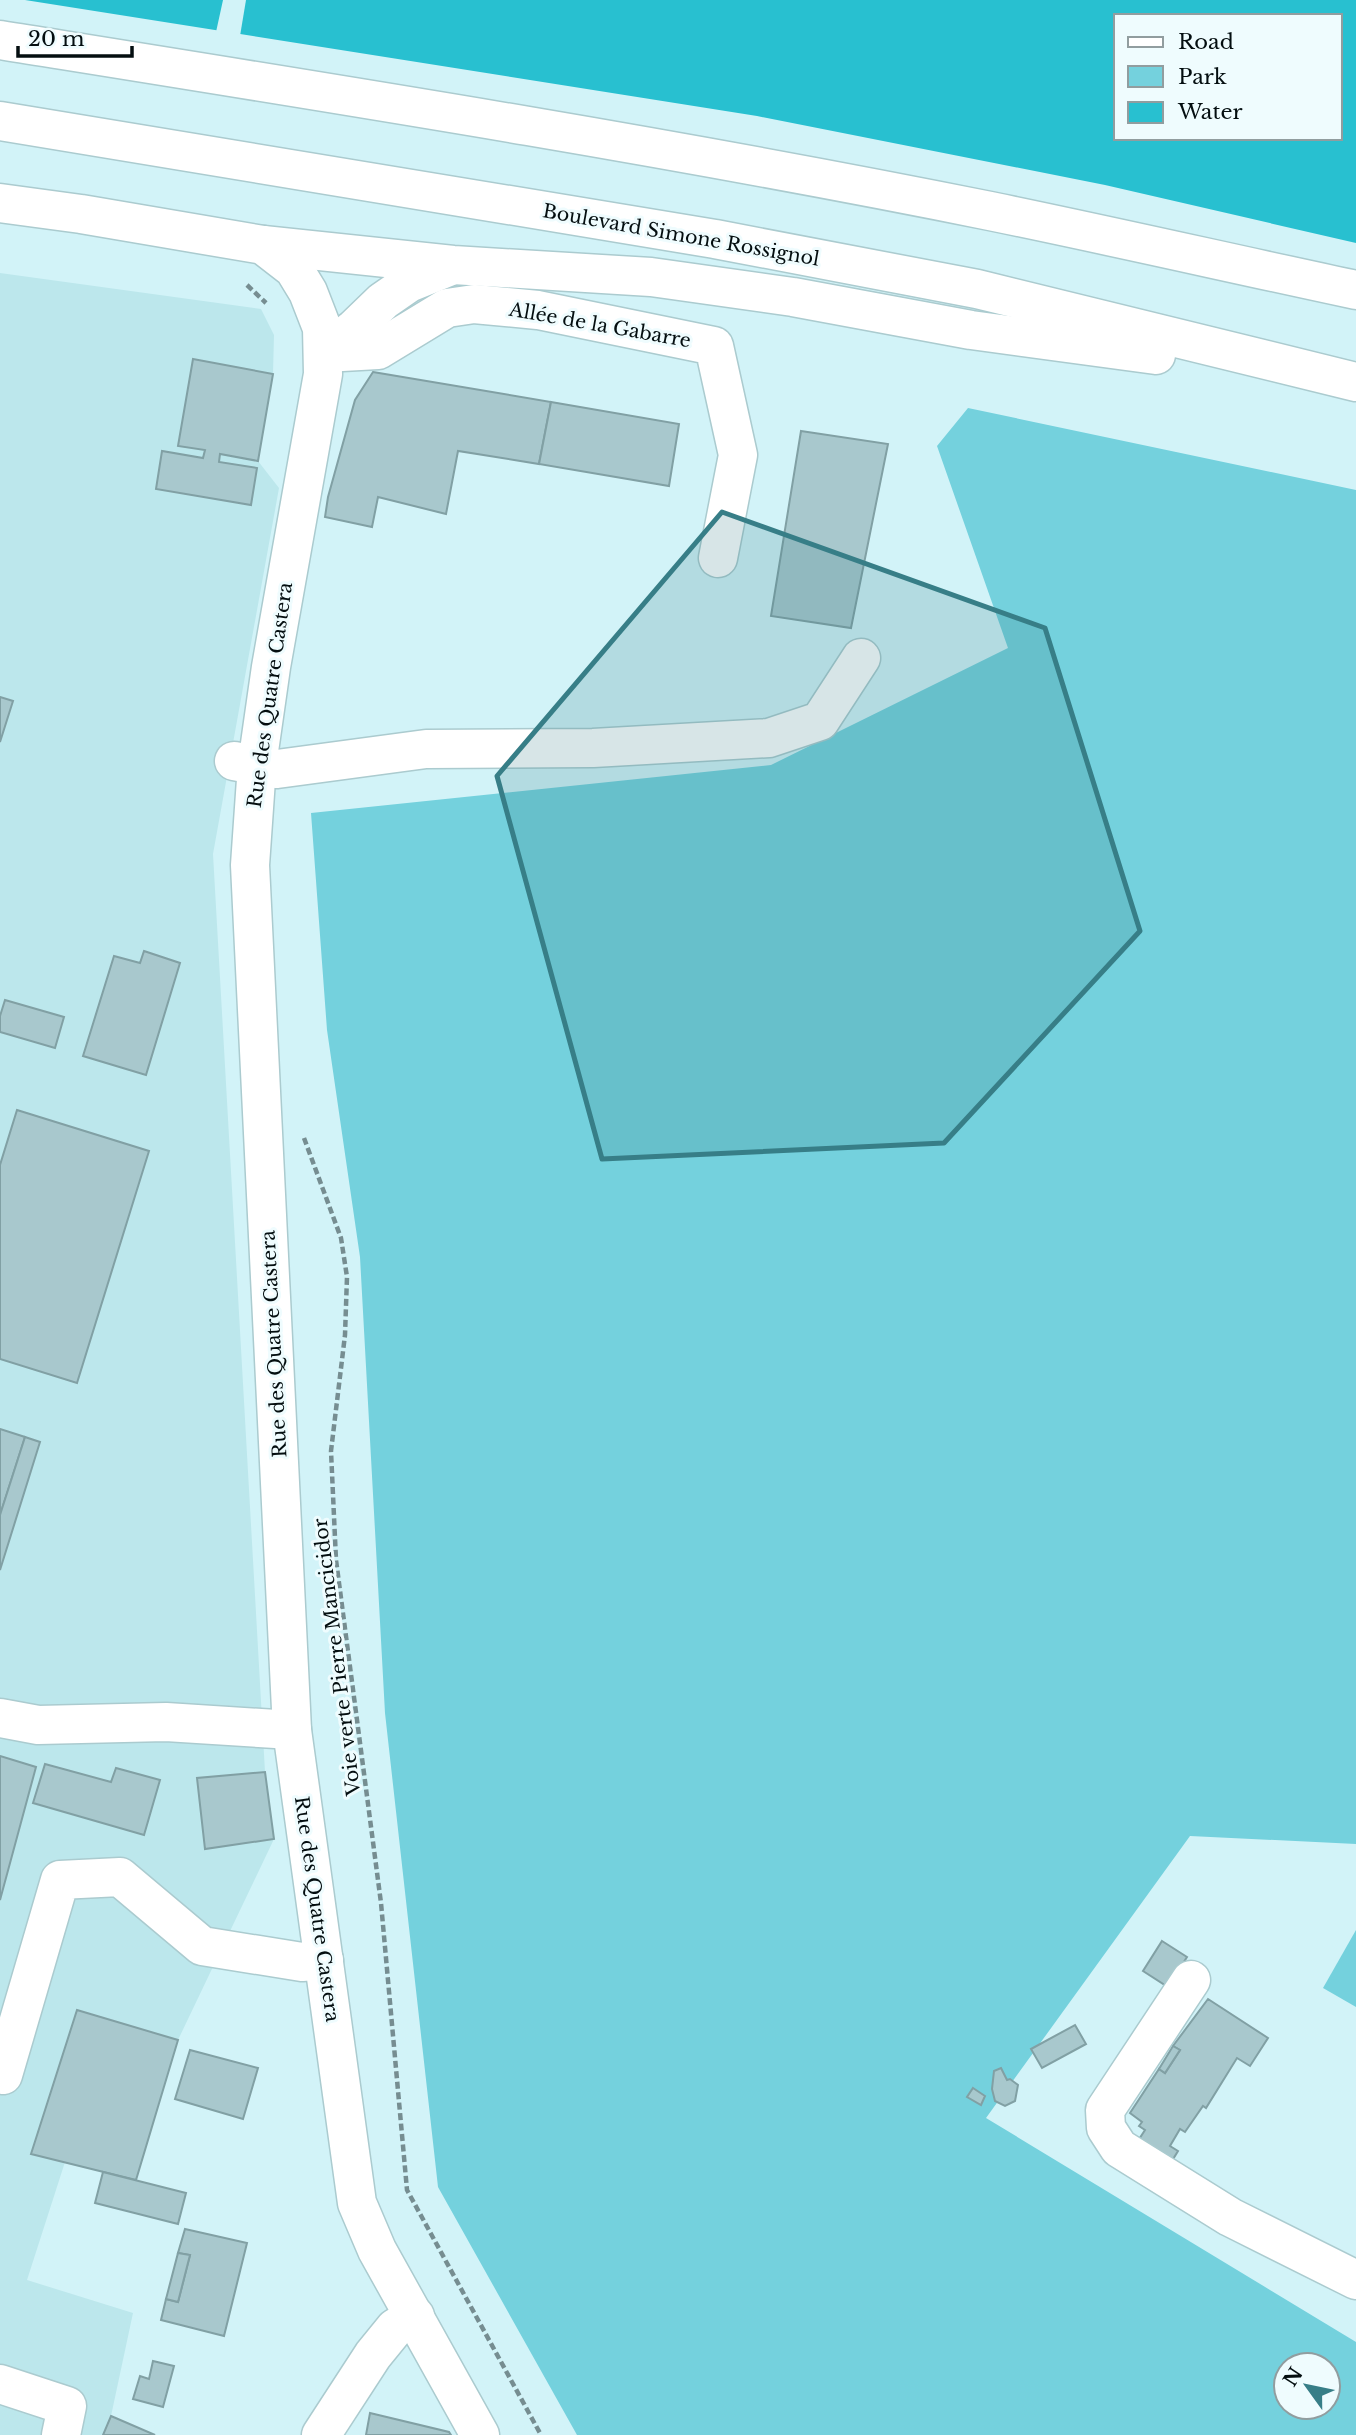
<svg xmlns="http://www.w3.org/2000/svg" width="1356" height="2435" font-family="'Libre Baskerville',serif">
<style>
.built{fill:#bce7ec}
.green{fill:#74d1dd;fill-rule:evenodd}
.water{fill:#28c0d0;fill-rule:evenodd}
.pier{fill:#d2f3f8}
.building{fill:#a8c8cd;stroke:#81a0a4;stroke-width:2}
.lines{fill:none;stroke-linecap:round;stroke-linejoin:round}
.minor-casing{stroke:#abcbcf;stroke-width:41}
.major-casing{stroke:#abcbcf;stroke-width:41}
.path{stroke:#768d91;stroke-width:4.5;stroke-dasharray:7 3.5;stroke-linecap:butt}
.minor{stroke:#fff;stroke-width:38}
.major{stroke:#fff;stroke-width:38}
.marked{fill:#377e87;fill-opacity:0.2;stroke:#377e87;stroke-width:5;stroke-linejoin:round}
.labels{text-anchor:middle;dominant-baseline:central;stroke-width:6;stroke-linejoin:round;paint-order:stroke}
.street-label{font-size:19px;fill:#040e10;stroke:#effcfe}
</style>
<rect width="100%" height="100%" fill="#d2f3f8"/>
<path class="built" d="M0,273L261,309L274,335L273,374L258,461L279,488L213,854L265,1772L274,1839L178,2040L136,2180L65,2162L27,2280L133,2313L111,2416L103,2435H0Z"/>
<g class="green">
<path d="M968,408L1356,490V1844L1190,1836L986,2118L1356,2342V2435H577L438,2187L385,1713L360,1257L327,1030L311,813L771,765L1008,648L937,446ZM1286,2365H1328V2407H1286Z"/>
<path d="M1356,1930V2007L1323,1988Z"/>
</g>
<path class="water" d="M25,0H1356V243L1105,185L757,116ZM1116,16H1340V138H1116Z"/>
<path class="pier" d="M223,0H246L240,36L216,32Z"/>
<g class="building">
<path d="M193,359L273,374L258,461L220,454L219,462L257,468L251,505L156,489L162,451L203,458L205,450L178,446Z"/>
<path d="M373,372L551,402L539,464L458,451L446,514L378,497L372,527L325,517L328,497L355,400Z"/>
<path d="M551,402L679,424L669,486L539,464Z"/>
<path d="M801,431L888,444L851,628L771,616Z"/>
<path d="M0,697L13,701L0,742Z"/>
<path d="M144,951L180,963L146,1075L83,1056L114,956L140,963Z"/>
<path d="M5,1000L64,1017L55,1048L0,1032V1016Z"/>
<path d="M17,1110L149,1151L77,1383L0,1359V1165Z"/>
<path d="M0,1429L25,1437L0,1515Z"/>
<path d="M25,1437L40,1442L0,1570V1515Z"/>
<path d="M0,1756L36,1767L0,1900Z"/>
<path d="M45,1764L111,1782L116,1768L160,1780L144,1835L33,1803Z"/>
<path d="M265,1772L274,1839L205,1849L197,1778Z"/>
<path d="M1162,1941L1187,1957L1168,1987L1143,1971Z"/>
<path d="M1208,1999L1268,2038L1250,2066L1237,2058L1206,2108L1203,2106L1185,2132L1180,2129L1170,2146L1178,2151L1167,2169L1134,2147L1145,2130L1139,2126L1142,2122L1130,2113L1159,2069L1165,2073L1180,2050L1173,2046Z"/>
<path d="M77,2010L178,2040L136,2180L31,2154Z"/>
<path d="M1075,2025L1086,2044L1042,2068L1031,2049Z"/>
<path d="M1173,2046L1180,2050L1165,2073L1159,2069Z"/>
<path d="M190,2050L258,2068L243,2119L175,2099Z"/>
<path d="M1001,2068L1007,2080L1010,2079L1018,2085L1015,2101L1005,2106L995,2101L992,2089L994,2071Z"/>
<path d="M973,2088L985,2096L981,2105L967,2097Z"/>
<path d="M103,2172L186,2193L178,2224L95,2203Z"/>
<path d="M185,2229L247,2243L224,2336L161,2320L166,2299L178,2302L190,2255L178,2253Z"/>
<path d="M178,2253L190,2255L178,2302L166,2299Z"/>
<path d="M153,2361L174,2366L163,2407L133,2399L140,2376L149,2379Z"/>
<path d="M370,2413L449,2432L451,2435H366Z"/>
<path d="M111,2416L155,2435H103Z"/>
</g>
<g class="lines">
<defs>
<g id="minor">
<path d="M0,203L81,214L263,245L294,269L308,292L322,328L323,374L271,667L257,765L250,865L292,1730L357,2203L377,2250L480,2435"/>
<path d="M324,353L378,350L447,308L474,304L538,310L714,346L738,455L718,558"/>
<path d="M234,761L277,769L426,749L593,748L769,738L820,721L861,658"/>
<path d="M0,1718L38,1725L166,1722L292,1730"/>
<path d="M1191,1980L1105,2110L1106,2128L1119,2148L1230,2217L1356,2280"/>
<path d="M3,2075L60,1880L120,1877L202,1946L302,1962L324,1960"/>
<path d="M0,2384L67,2406L61,2435"/>
<path d="M321,2435L373,2355L395,2328L415,2316"/>
</g>
<g id="major">
<path d="M0,40C331,93 662,145 990,211C1112,236 1234,264 1356,290"/>
<path d="M0,121L715,239L977,289L1356,382"/>
<path d="M263,245L453,265L651,277L793,297L971,330L1156,355"/>
<path d="M324,353L355,328L383,301L409,283L451,266"/>
</g>
</defs>
<use href="#minor" class="minor-casing"/>
<use href="#major" class="major-casing"/>
<g class="path">
<path d="M247,285L266,303"/>
<path d="M304,1138L341,1238L347,1277L345,1335L331,1451L336,1560L381,1903L407,2190L541,2435"/>
</g>
<use href="#minor" class="minor"/>
<use href="#major" class="major"/>
</g>
<path class="marked" d="M722,512L1045,628L1140,931L944,1143L602,1159L497,776Z"/>
<g class="labels">
<g class="street-label">
<text transform="translate(681 235) rotate(10)">Boulevard Simone Rossignol</text>
<text transform="translate(600 325) rotate(10)">Allée de la Gabarre</text>
<text transform="translate(270 695) rotate(-82)">Rue des Quatre Castera</text>
<text transform="translate(274 1344) rotate(-93)">Rue des Quatre Castera</text>
<text transform="translate(337 1657) rotate(-97)">Voie verte Pierre Mancicidor</text>
<text transform="translate(317 1909) rotate(82)">Rue des Quatre Castera</text>
</g>
</g>
<rect x="1114" y="14" width="228" height="126" fill="#effcfe" stroke="#919d9f" stroke-width="2"/>
<rect x="1128" y="37" width="35" height="10" fill="#ffffff" stroke="#919d9f" stroke-width="2"/>
<text x="1178" y="49" font-size="21" fill="#040e10">Road</text>
<rect x="1128" y="66" width="35" height="21" fill="#74d1dd" stroke="#919d9f" stroke-width="2"/>
<text x="1178" y="84" font-size="21" fill="#040e10">Park</text>
<rect x="1128" y="102" width="35" height="21" fill="#28c0d0" stroke="#919d9f" stroke-width="2"/>
<text x="1178" y="119" font-size="21" fill="#040e10">Water</text>
<g transform="translate(1307 2386) rotate(303)"><circle r="33" fill="#effcfe" stroke="#919d9f" stroke-width="2"/>
<path d="M0-5L12 26L0 18L-12 26Z" fill="#377e87"/>
<text y="-10" font-size="19" font-weight="bold" text-anchor="middle" fill="#040e10">N</text>
</g>
<path d="M18 46v10h114v-10" fill="none" stroke="#040e10" stroke-width="3.5"/>
<text x="28" y="46" font-size="21" fill="#040e10" stroke="#effcfe" stroke-width="5" paint-order="stroke">20 m</text>
</svg>
